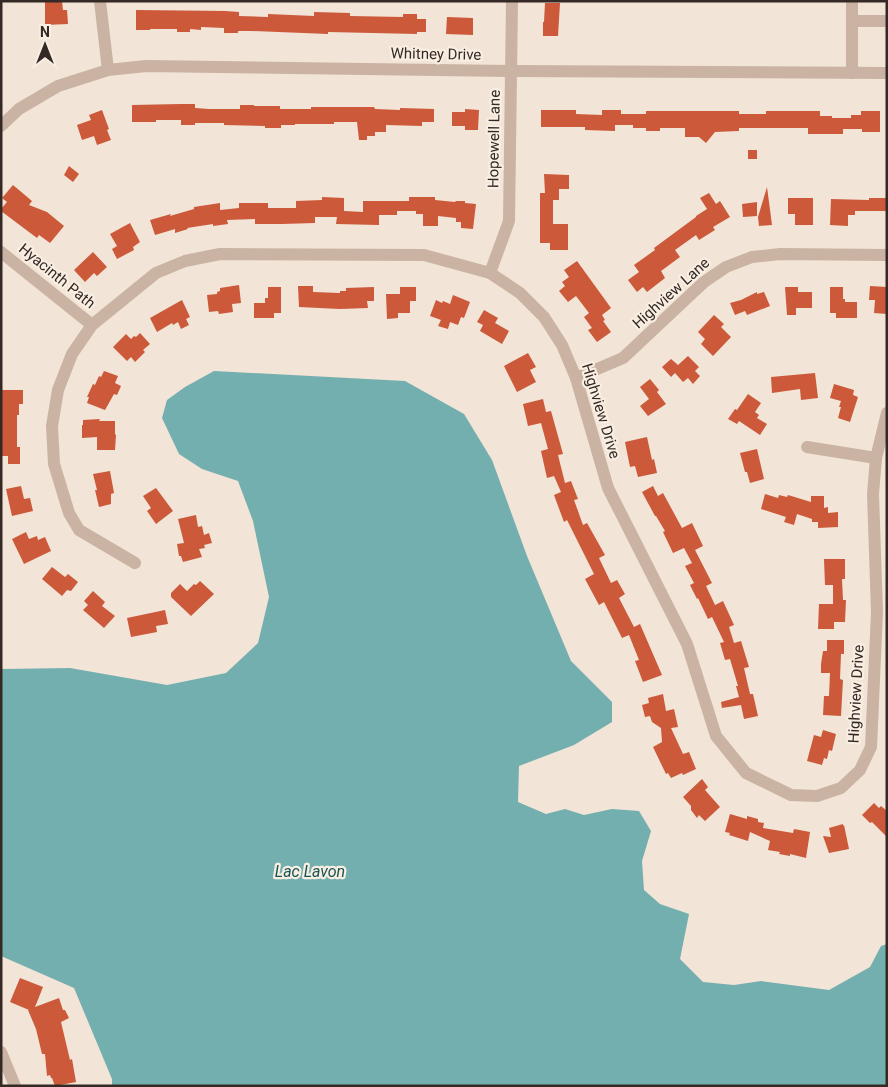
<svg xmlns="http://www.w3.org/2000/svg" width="888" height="1087" font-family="Roboto,sans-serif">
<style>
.water{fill:#74afaf}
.building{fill:#cb593a}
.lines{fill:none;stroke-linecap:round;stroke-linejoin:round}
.minor{stroke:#cab3a2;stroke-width:12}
.labels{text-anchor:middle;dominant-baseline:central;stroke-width:4.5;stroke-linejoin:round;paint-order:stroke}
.street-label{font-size:15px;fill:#342925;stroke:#f9eee2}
.water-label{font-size:16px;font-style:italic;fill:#195456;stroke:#f9eee2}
</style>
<rect width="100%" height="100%" fill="#f2e4d6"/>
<path class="water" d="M214,371L405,381L464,414L492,460L527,556L571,661L612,702V722L574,745L519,766L518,802L546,814L565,809L584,815L612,809L639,811L651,831L642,861L644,890L660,904L689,914L680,959L703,982L734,985L761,981L829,990L870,967L881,946L887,944V1086H112V1079L74,988L1,956V669L70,668L167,685L226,673L258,643L269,597L253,521L238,481L202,469L179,454L162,418L167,400L185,387Z"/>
<g class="building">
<path d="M45,1H62L63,10H67L68,24L45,25Z"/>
<path d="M545,3H560L558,36H543V22H544Z"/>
<path d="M136,10L225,11L239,12V16L268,17V14L314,16V12L350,13V16L403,17V14H417V19H426V32H417V34L328,32V34L251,31H238V33H224V28L201,27V30L190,29V32H177V29H150V30H136Z"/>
<path d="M447,17L473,18V35L446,34Z"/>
<path d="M181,104H195V108L209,109H240V105H254V106H280V109H311V107H374L375,109L400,110V108L434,109V122H422V126L386,125V132H375V136H367V140H359L357,122H334V124H295V125H281V128H265V126L224,125V123H195V125H181V120H156V122H132V105Z"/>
<path d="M465,109L479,110L478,130H465V126H452V112H465Z"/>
<path d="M102,110L109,129L107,130L111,140L97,145L94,136L82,140L77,125L91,120L89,115Z"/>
<path d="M541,110H576V114L602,115V110H621V114H646V111H739V114H766V111H820V116H832V118H851V115H861V111H880V132H862V129H843V134H808V128H739V131L715,132L706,143L699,137H685V128H660V131H646V128H633V125H615V131L585,130V127H541Z"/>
<rect x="748" y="150" width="9" height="9"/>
<path d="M69,166L79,174L73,182L64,175Z"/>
<path d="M544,174L569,175V189H559V200H553V224H568V250H550V243H540V193H545Z"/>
<path d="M13,185L32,201L29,205L47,212L64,226L50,243L39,235L37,238L1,211V209L7,202L2,198Z"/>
<path d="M767,187L772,225L759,226L758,217Z"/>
<path d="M709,193L716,204L720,201L730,217L713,227L715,230L699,240L696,235L675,250L680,257L661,271L665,278L647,292L643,287L637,292L628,280L639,272L634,265L655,250L654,248L696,217V216L707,209L700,198Z"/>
<path d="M322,197L344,198V211L363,212V201H409V197H435V200L455,202L456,201H465V203L476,204L473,229L461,228V222H456V218L438,216V226H423V214H416V211H397V215H379V225L336,224L337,217H315V223L282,224H255V219L227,220L228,224L213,226V224L187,228L188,229L175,233V229L155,235L150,220L171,214L170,216L194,209V207L220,203V210L239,208V203H268V208H296V201L322,200Z"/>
<path d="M788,198H813V225H795V214H788Z"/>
<path d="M869,198H887V211H855V215H848V226L830,225L831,199L869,200Z"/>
<path d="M757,202V216L743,217L742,204Z"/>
<path d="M130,223L140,242L133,247L134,250L117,259L112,249L117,246L110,234Z"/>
<path d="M93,252L107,267L97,276L94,273L85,282L74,270Z"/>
<path d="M577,261L611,308L602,315L605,320L603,321L611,332L597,342L588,330L592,328L584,317L589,313L576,296L568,302L559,291L565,286L562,282L569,277L564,270Z"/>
<path d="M239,285L241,303L232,304L233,312L219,314L218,311L209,312L207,295L217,294V292L220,291V288Z"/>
<path d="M298,286H313V292L340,293V291H346V288L374,287V301H367L368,308L340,309L299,307Z"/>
<path d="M870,286L887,287V314L874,313L875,300H869Z"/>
<path d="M268,287H281V313H274V318H254V303H265V298H268Z"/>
<path d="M400,287H416V301H410V313H398V318L387,319L386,294H400Z"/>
<path d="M785,287H798V292H812V308H796V315H787Z"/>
<path d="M830,287H843V299H845V302H857V318H836V313H830Z"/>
<path d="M757,292V294L764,292L770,306L747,315L745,311L735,315L730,303L741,300Z"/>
<path d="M453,295L470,302L464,318L461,317L458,325L450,322L448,329L438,326L441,320L430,316L436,300L442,303L443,301L450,304Z"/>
<path d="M182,300L190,317L186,319L189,325L181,329L178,322L173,325L172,323L157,332L150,318Z"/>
<path d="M484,310L498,318L495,323L509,331L502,344L480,331L483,325L477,322Z"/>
<path d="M714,315L724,324L721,327L731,337L713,356L701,344L705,339L698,332Z"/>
<path d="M140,333L150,344L143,350L145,352L135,362L131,357L127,361L113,347L126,334L131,339L134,336L136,337Z"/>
<path d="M528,353L536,367L530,370L536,382L517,392L504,366Z"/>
<path d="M688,356L699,367L695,371L700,376L693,384L688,378L683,382L675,373L671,377L662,367L671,359L678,365Z"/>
<path d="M104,371L118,376L115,383L121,386L117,395L114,394L105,410L87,403L89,397H87L93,384L95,385L99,376L101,377Z"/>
<path d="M815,373L818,398L801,400L800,389L772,393L771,377Z"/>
<path d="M650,379L659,390L657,392L666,404L648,416L640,406L649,399L640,387Z"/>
<path d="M834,384L854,390L853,395L858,397L850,422L838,418L841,407H839L841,401L830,398Z"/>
<path d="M1,390H23V404H19V415H17V447H20V464H8V456H1Z"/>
<path d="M748,394L761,403L755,412L759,415L757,418L767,424L760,435L739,421L737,424L728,419L735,409L737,410Z"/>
<path d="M543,399L546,412L551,411L563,454L558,455L565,483L571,481L578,499L574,500L583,525L587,523L605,555L599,558L611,583L617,580L625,594L619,598L634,627L640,624L662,675L643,682L635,661L639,660L629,635L622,638L604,602L599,605L585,579L594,574L567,520L564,522L554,495L561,492L554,476L547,478L541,451L548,449L541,423L528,426L523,404Z"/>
<path d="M100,419L99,421H115V434L116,435L115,450H97V437L82,438V425H83V420Z"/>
<path d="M647,437L652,460L654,459L657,473L638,477L635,466L630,467L625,442Z"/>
<path d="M757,449L764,479L750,483L747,472H745L740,453Z"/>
<path d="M110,471L114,493L111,494V504L99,507L95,490H97L93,474Z"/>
<path d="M21,486L24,499L30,498L33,511L12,516L6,489Z"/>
<path d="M653,486L658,496L663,493L682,528L692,523L703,546L695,550L712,583L706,586L715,605L723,601L734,625L729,627L734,643L741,641L749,667L744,668L750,694H753L758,716L744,719L741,705L722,708L721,702L739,697L736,686H738L730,659L725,660L720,643L724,642L712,617L708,619L698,598L697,599L690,585L694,583L685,566L692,563L684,548L673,553L663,532L665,531L656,516H655L642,492Z"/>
<path d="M156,488L173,511L156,524L147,511L151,508L143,496Z"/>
<path d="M765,494L778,498L779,495L787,497L788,495L811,502V496H824V508L828,507V513L838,512V527L818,528V522H812V519L797,514L794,525L784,522L786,517L761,509Z"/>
<path d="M196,515L198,527L202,526L204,535L209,533L212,543L204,545L205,548L199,549L202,557L183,562L181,556H179L177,544L184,543L178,519Z"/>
<path d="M26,532L29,539L37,536L38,540L45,537L51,551L24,564L12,539Z"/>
<path d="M824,559H845V579H842L843,600H846L845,622H834V629H818L819,604H833V585H825Z"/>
<path d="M52,567L65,577L68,574L78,582L71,591L67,590L62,596L42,579Z"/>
<path d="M200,581L214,594L191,616L171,597V593L180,584L187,591L194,584L196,585Z"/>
<path d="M93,591L105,602L102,606L115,616L104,628L83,610L88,605L84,601Z"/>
<path d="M165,610L168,624L156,626L157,632L131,637L127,618Z"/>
<path d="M827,640H844V654H841L840,679L843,680L841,716L823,715L824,696H829L830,673H821V664L823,651H827Z"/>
<path d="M663,694L666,711L674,709L678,727L671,728L683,754L689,752L696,769L683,775L682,773L671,778L668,773L666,774L653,747L662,742L661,728L652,722L650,716L645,717L642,705L649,703L648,698Z"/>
<path d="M823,730L836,734L832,751L829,750L827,759L824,758L822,765L807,761L814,735L821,737Z"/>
<path d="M702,779L708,787L705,790L720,807L705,821L699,815L697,818L691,810V806L683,797Z"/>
<path d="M874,803L879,808L881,806L887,811V837L872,822L870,823L862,815Z"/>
<path d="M730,814L747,819V816L758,819V822L764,823L763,828L793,833L794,829L810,832L806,858L790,854V856L779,854L780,852L768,850L770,841L750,832L748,841L729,835L730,833L725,832Z"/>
<path d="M843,824V826L844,825L849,849L829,853L823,836L831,837L829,828Z"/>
<path d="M20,978L43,987L35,1007L59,998L63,1010H65L69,1018L61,1022L70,1060L72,1059L76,1082L55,1086L52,1078H51L50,1075L47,1076L45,1054H42L36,1029L28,1010H29L10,1002Z"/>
</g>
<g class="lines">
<g class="minor">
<path d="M100,1L108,70"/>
<path d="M853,21H887"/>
<path d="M852,73V1"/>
<path d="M1,126L19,109L58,86L108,70L146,66L511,71L887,73"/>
<path d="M1,252L92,325"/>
<path d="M490,273L509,221L512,1"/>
<path d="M576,378L623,358L704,282L726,267L752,257L780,254L887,255"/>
<path d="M807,447L876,458"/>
<path d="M135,563L79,530L69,513L54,464L52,426L58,390L72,354L92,325L156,273L185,261L220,254L424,255L490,273L520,293L544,317L562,345L576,378L608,488L687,644L716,736L746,773L791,795L817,796L841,788L860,770L871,747L877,612L873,494L876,458L887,413"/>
<path d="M1,1052L15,1086"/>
</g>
</g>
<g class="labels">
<g class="street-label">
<text transform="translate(436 54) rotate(1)">Whitney Drive</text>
<text transform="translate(494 139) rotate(-89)">Hopewell Lane</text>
<text transform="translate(57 276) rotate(39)">Hyacinth Path</text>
<text transform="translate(671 293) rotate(-42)">Highview Lane</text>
<text transform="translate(601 411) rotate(73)">Highview Drive</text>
<text transform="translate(856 694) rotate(-87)">Highview Drive</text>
</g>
<g class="water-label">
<text x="310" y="871">Lac Lavon</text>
</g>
</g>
<rect width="888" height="1087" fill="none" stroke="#342925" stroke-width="5"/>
<g transform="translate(45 45)" stroke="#f9eee2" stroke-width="4" paint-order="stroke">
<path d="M0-4L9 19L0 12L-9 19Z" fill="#342925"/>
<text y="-8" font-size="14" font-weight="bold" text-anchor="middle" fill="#342925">N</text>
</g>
</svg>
